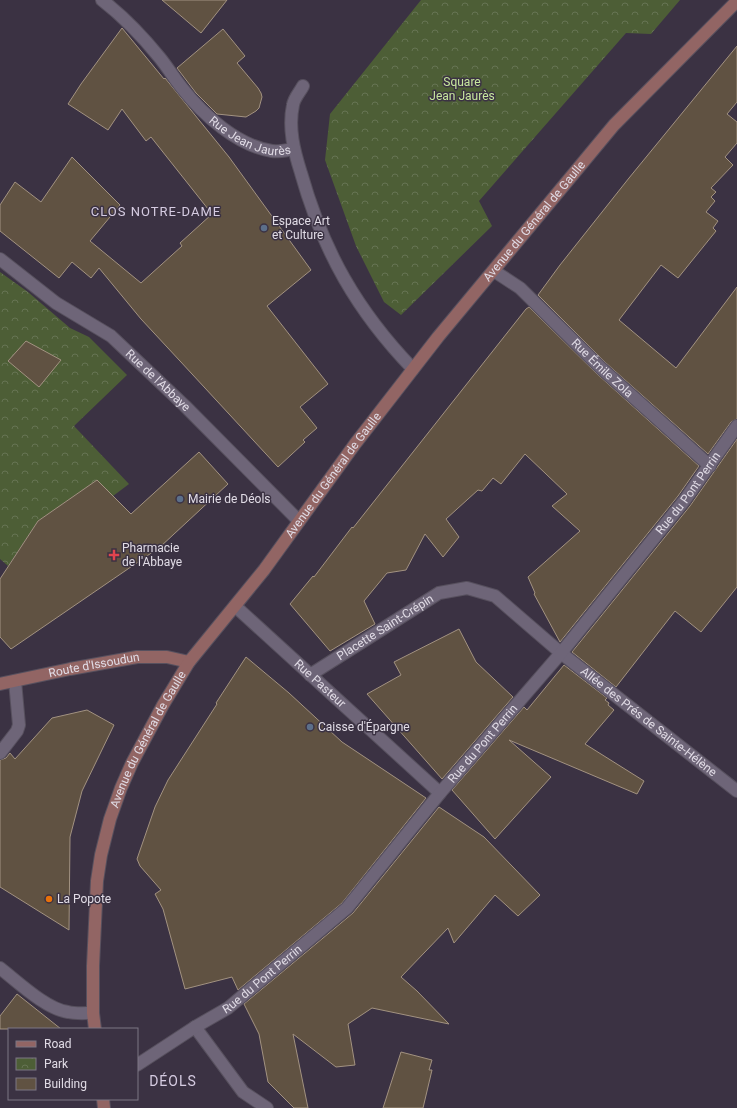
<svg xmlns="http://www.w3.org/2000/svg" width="737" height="1108" font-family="Roboto,sans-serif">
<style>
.park{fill:url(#park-crowns)}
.building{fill:#605242;stroke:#a29281}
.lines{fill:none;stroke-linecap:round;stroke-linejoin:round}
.street-casing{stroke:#57505e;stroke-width:14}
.secondary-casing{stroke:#57505e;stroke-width:14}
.street{stroke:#6e6578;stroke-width:12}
.secondary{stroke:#926564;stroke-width:12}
.service-dot{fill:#5c6f8a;stroke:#3b3243;stroke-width:1.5}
.health-dot{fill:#e0444e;stroke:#3b3243;stroke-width:1.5}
.food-dot{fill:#e8710a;stroke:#3b3243;stroke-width:1.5}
.labels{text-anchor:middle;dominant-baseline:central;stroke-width:3;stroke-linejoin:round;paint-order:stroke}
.park-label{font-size:12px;fill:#c7e79d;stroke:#3b3243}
.street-label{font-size:12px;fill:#e0dbe5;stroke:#3b3243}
.poi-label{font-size:12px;fill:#e0dbe5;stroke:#3b3243;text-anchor:start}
.neighbourhood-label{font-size:13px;letter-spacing:1px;fill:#d5cbe1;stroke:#3b3243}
.quarter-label{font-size:14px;letter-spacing:1px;fill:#d5cbe1;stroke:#3b3243}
</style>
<defs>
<pattern id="park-crowns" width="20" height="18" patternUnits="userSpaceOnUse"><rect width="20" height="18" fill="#4d5e36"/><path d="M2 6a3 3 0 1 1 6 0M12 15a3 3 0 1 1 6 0" fill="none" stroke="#667453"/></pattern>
</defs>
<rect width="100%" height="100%" fill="#3b3243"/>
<g class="park">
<path d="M421,0H680L651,34L626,33L479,201L492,226L401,315L384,302L356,246L325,160L330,114Z"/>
<path d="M0,272L28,292L70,328L89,337L127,375L74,426L129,484L113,496L97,480L38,521L8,566L0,559Z"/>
</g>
<g class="building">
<path d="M162,0H227L201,33Z"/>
<path d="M122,28L164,79L165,78L229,157L311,270L267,306L328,384L300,407L317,428L303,440L305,442L278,467L180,361L141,319L99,268L91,278L72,262L59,278L0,231V205L15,182L41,202L72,157L120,205L90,241L141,283L182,246L180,243L212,214L151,137L146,141L122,109L108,130L68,104L81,84Z"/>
<path d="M223,29L245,56L237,63L258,88L261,93L262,97L259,108L256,111L246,117L217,114L196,93L177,68Z"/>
<path d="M737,46V102L727,114L737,122V143L725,157L733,165L711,188L716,192L711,197L715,201L706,212L718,221L713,228L716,231L678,278L661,265L619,320L676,368L737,287V419L731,422L708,454L606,363L538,295L560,265L629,178Z"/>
<path d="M529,307L596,373L699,466L678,496L560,642L534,594L535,593L528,577L580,531L552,506L567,494L525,454L501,484L493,478L482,491L478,490L446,519L459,537L443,557L425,534L406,570L387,573L364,601L375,624L330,651L290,604L313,576L314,577L352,527L353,528L526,309Z"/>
<path d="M26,341L61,360L39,387L8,361Z"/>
<path d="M737,439V587L701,632L675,611L616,687L572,652L690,506Z"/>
<path d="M199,452L228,484L160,547L11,649L0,637V579L38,521L97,480L131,514Z"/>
<path d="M459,629L476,662L513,697L442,779L367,694L401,675L394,662Z"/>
<path d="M246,657L289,693L342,742L426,798L342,903L238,990L232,977L185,989L163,909L155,894L161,890L140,866L137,859L155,807L168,780L217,704L216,703Z"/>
<path d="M564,665L607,698L605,700L609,703L608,705L614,710L585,744L644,781L637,794L509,740L551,777L495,839L452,790L524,707L527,710Z"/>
<path d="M87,710L114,725L82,791L70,837L69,930L0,887V760L6,758L10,753L15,759L52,718Z"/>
<path d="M439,807L484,837L540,895L518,916L495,895L454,943L448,928L401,977L417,991L449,1024L372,1008L348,1024L355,1065L336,1067L293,1034L308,1108H294L268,1082L259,1034L244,1004L353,913Z"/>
<path d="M17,994L61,1029H0V1016Z"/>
<path d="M401,1052L432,1060L429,1070H432L423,1108H383Z"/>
</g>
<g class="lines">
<defs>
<g id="street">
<path id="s1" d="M102,0C124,17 143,37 160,58C168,68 174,78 182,88C203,115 238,146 272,151C279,152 287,150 294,149"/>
<path d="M303,86C300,92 294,98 293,105C288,128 294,151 301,173C323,251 357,311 413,369"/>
<path id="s2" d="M0,259L56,303L111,336L185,406L299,521"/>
<path id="s3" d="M494,271L520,288L601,368L710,466"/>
<path id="s4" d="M235,606L440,793"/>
<path id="s5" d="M310,675L439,593L467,588L495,596L561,653L737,791"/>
<path d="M0,753L17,731L19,725L15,681"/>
<path d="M0,968C18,982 46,1009 68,1012C76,1014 85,1013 93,1013"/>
<path d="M195,1027L243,1092L267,1108"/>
<path id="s6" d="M137,1065L195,1027L228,1008L347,908L440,793L561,653L684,501L737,426"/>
</g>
<g id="secondary">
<path id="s7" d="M0,684L70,669L137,657H167L189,662"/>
<path id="s8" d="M95,1029L93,1013V966L97,881L101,855L110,819L121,788L132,763L163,705L189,662L264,570L355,444L438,337L614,125L737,1"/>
<path d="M103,1099L104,1108"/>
</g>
</defs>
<use href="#street" class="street-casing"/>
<use href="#secondary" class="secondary-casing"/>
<use href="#street" class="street"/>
<use href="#secondary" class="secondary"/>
</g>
<g class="service-dot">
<circle cx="264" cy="228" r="4"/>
<circle cx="180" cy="499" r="4"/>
<circle cx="310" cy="727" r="4"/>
</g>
<path class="health-dot" d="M112 549h4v4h4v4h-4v4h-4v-4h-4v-4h4z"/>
<circle class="food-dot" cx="49" cy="899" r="4"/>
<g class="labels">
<g class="park-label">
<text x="462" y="82">Square<tspan x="462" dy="14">Jean Jaurès</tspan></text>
</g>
<g class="street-label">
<text stroke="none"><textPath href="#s1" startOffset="206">Rue Jean Jaurès</textPath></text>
<text stroke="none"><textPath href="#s8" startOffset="948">Avenue du Général de Gaulle</textPath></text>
<text stroke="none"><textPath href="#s3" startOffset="146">Rue Émile Zola</textPath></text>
<text stroke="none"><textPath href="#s2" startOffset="200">Rue de l'Abbaye</textPath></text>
<text stroke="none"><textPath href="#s8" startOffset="624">Avenue du Général de Gaulle</textPath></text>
<text stroke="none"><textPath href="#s6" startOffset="800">Rue du Pont Perrin</textPath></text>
<text stroke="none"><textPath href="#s5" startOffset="89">Placette Saint-Crépin</textPath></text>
<text stroke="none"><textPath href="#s7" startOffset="96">Route d'Issoudun</textPath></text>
<text stroke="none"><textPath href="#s4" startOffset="115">Rue Pasteur</textPath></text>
<text stroke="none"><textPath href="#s5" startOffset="409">Allée des Prés de Sainte-Hélène</textPath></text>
<text stroke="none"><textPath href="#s8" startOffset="300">Avenue du Général de Gaulle</textPath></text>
<text stroke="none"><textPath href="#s6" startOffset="476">Rue du Pont Perrin</textPath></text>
<text stroke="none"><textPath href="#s6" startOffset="152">Rue du Pont Perrin</textPath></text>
</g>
<g class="poi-label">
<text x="272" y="221">Espace Art<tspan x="272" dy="14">et Culture</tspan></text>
<text x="188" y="499">Mairie de Déols</text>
<text x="122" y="548">Pharmacie<tspan x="122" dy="14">de l'Abbaye</tspan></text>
<text x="318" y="727">Caisse d'Épargne</text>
<text x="57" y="899">La Popote</text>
</g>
<g class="neighbourhood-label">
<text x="156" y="211">CLOS NOTRE-DAME</text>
</g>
<g class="quarter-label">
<text x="173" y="1081">DÉOLS</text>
</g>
</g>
<rect x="8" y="1028" width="130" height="72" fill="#3b3243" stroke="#7d7684"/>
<rect x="16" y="1041" width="20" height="6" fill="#926564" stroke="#7d7684"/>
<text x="44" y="1048" font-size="12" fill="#e0dbe5">Road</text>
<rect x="16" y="1058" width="20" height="12" fill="url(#park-crowns)" stroke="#7d7684"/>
<text x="44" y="1068" font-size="12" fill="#e0dbe5">Park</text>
<rect x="16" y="1078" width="20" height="12" fill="#605242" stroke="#7d7684"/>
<text x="44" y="1088" font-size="12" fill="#e0dbe5">Building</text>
</svg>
